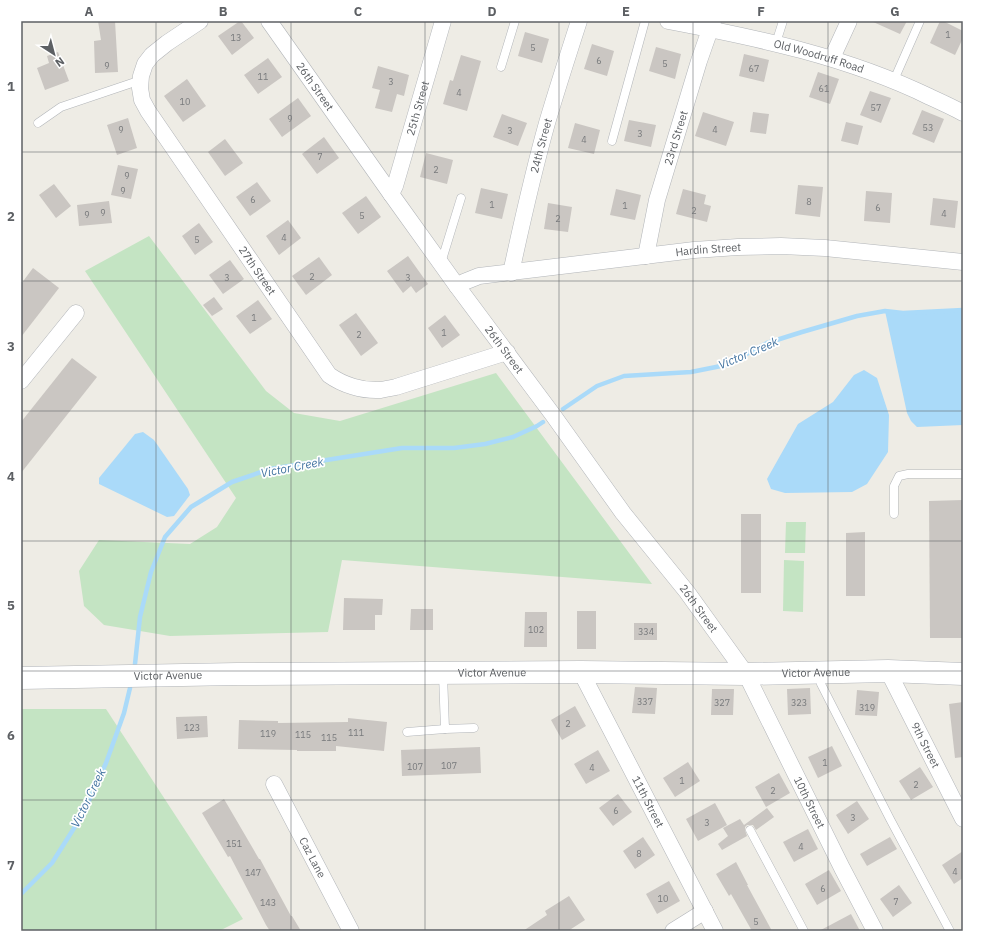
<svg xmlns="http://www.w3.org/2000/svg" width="984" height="952" font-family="'IBM Plex Sans',sans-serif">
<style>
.green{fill:#c4e4c3}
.water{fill:#aadaf9}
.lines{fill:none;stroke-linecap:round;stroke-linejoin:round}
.stream{stroke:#aadaf9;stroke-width:4.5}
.building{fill:#cac6c2}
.lane-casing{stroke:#b2b5b9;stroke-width:9}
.street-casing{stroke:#b2b5b9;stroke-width:17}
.secondary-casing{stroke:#b1b4b9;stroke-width:23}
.lane{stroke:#fff;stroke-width:8}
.street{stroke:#fff;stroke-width:16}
.secondary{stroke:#fff;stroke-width:22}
.grid{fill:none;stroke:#5d6064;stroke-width:1;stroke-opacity:0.55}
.labels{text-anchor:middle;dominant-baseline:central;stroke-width:3.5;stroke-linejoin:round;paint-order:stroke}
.number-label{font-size:9px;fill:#787a7c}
.street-label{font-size:11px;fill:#5d6064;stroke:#fff}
.water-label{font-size:12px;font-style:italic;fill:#4475a2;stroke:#fff}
.neatline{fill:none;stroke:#5d6064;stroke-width:1.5}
.grid-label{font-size:13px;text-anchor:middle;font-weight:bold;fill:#5d6064}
</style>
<rect width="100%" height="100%" fill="#eeece5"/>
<g class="green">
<path d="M149,236L266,391L294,413L340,421L496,373L652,584L342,560L328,632L170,636L104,625L84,606L79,571L99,540L190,544L217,527L236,498L85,271Z"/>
<path d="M786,522H806L805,553H785Z"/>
<path d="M784,560L804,561L803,612L783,611Z"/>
<path d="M21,709H106L243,919L219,931H21Z"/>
</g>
<g class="water">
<path d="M963,310V425L917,427L911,421L907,413L885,311L903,313Z"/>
<path d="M864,370L877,378L889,415L888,452L867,484L852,492L785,493L771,489L767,479L798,424L833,402L854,375Z"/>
<path d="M143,432L154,440L188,489L190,495L174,516L167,517L99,484V478L135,434Z"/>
</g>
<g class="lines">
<g class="stream">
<path d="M563,409L597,386L624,376L691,372L726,365L767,343L802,332L857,316L885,311L903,313L963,310"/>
<path d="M135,664L140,617L151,572L165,537L191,507L232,482L270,469L402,448H454L485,444L513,437L537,426L543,422"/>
<path d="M21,894L52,863L83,814L106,763L124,713L130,688"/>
</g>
</g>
<g class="building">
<path d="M98,21H115L118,72L95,73L94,41L101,40Z"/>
<path d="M240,21H241L254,38L232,55L218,36Z"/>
<path d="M871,21H907L900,34Z"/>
<path d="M940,21H943L963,31V38L955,55L930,43Z"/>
<path d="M525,32L549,39L542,63L518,56Z"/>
<path d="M592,44L614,51L607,76L584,69Z"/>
<path d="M656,47L681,54L675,79L649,71Z"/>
<path d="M58,52L69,81L45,90L37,68L49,63L47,56Z"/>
<path d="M744,54L769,60L764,82L739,76Z"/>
<path d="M461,55L481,61L467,111L443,104L450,80L453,81Z"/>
<path d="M268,58L282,77L258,94L244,75Z"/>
<path d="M378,66L409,75L404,96L397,94L392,112L375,108L380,90L372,88Z"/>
<path d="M818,72L839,79L830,104L809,97Z"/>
<path d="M187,79L206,106L183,122L164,96Z"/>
<path d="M870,91L891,98L881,123L860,115Z"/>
<path d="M298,98L311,116L282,137L269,119Z"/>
<path d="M922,110L944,119L934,143L912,134Z"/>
<path d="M703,112L734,122L726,146L695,136Z"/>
<path d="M753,112L769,114L766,134L750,132Z"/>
<path d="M502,114L527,123L518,146L493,137Z"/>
<path d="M128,118L137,148L117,155L107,125Z"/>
<path d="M629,120L656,125L651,147L624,141Z"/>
<path d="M846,122L863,126L858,145L841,141Z"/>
<path d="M575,123L600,130L594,154L568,148Z"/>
<path d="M324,137L339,158L317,174L302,154Z"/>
<path d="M225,139L243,163L225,176L208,152Z"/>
<path d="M426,153L453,160L447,184L420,177Z"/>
<path d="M118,165L138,169L131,199L111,195Z"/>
<path d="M257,182L271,201L250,216L236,197Z"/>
<path d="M54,184L71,206L56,218L39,195Z"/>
<path d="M798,185L823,187L820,217L795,214Z"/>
<path d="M481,188L508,194L502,219L475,213Z"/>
<path d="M616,189L641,195L635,220L610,215Z"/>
<path d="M683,189L706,195L704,204L711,206L707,222L676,214Z"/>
<path d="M866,191L892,193L890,223L864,221Z"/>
<path d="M366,196L381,217L358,234L342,213Z"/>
<path d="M933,198L958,201L955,228L930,225Z"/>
<path d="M109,201L112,223L79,226L77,205Z"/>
<path d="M548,203L572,207L568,232L544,229Z"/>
<path d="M288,220L301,238L279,255L266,236Z"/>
<path d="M199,223L213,242L195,255L182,236Z"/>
<path d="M408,256L428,284L416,293L411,286L403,293L387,271Z"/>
<path d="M319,257L332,275L306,295L292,276Z"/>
<path d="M230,260L244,279L223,294L209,275Z"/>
<path d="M33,268L59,288L21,337V284Z"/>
<path d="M214,297L223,309L212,316L203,305Z"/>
<path d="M258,300L272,319L250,334L236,316Z"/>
<path d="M356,313L378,343L361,356L339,325Z"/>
<path d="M445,315L460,335L442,348L428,328Z"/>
<path d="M72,358L97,377L21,473V422Z"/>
<path d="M963,500V638H930L929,501Z"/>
<rect x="741" y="514" width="20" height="79"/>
<path d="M865,532V596H846V533Z"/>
<path d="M344,598L383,599L382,615H375V630H343Z"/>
<path d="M411,609H433V630H410Z"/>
<rect x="577" y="611" width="19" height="38"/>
<path d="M525,612H547V647H524Z"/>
<rect x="634" y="623" width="23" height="17"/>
<path d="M635,687L657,688L655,714L632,713Z"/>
<path d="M810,688L811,714L788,715L787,689Z"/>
<path d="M712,689H734L733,715H711Z"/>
<path d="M857,690L879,692L877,716L855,715Z"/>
<path d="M963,702V757L955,758L949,704Z"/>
<path d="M575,706L586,726L562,740L551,720Z"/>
<path d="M207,716L208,737L177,739L176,717Z"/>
<path d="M348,718L387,722L384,751L336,746V751H297V750L238,749L239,720L278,721V723L348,722Z"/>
<path d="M832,746L842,766L818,778L808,757Z"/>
<path d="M480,747L481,773L402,776L401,750Z"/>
<path d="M598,750L610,771L586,784L574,764Z"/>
<path d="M688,762L700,781L675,797L663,778Z"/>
<path d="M920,767L933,787L911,800L899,781Z"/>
<path d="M779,773L790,793L766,807L755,787Z"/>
<path d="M618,794L632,812L613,826L599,808Z"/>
<path d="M224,799L259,859H260L291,916H292L301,931H270L266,925L230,856L228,857L202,813Z"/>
<path d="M857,801L869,819L848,834L836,815Z"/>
<path d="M715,803L727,825L698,841L686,819Z"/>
<path d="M767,808L774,817L756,830L753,825H747L745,827V830L747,836L722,850L718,844L728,836L723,828L740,819L744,825Z"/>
<path d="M808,829L818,849L794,862L783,842Z"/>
<path d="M643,837L655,855L635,869L623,851Z"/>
<path d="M890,837L897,849L867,866L860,854Z"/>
<path d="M963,851V878L954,884L942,865Z"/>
<path d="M736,862L748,885H747L772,931H752L731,894L729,896L716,874Z"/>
<path d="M829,870L841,891L817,905L805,884Z"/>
<path d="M669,881L680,901L657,914L646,894Z"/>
<path d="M899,885L912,903L893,917L880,899Z"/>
<path d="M569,896L585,920L568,931H523L547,915L545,911Z"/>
<path d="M851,914L860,931H819Z"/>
</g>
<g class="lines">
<defs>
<g id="lane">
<path d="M776,43L783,21"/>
<path d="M501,67L515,21"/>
<path d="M894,80L920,21"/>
<path d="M38,123L61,107L141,80"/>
<path d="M612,141L645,21"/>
<path d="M441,263L461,198"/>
<path d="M894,514V486L899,476L908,474H963"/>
<path d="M443,674L445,729L474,728"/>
<path d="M820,674L821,684L890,819L950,931"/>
<path d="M407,732L445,729"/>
<path d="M750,830L804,931"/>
</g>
<g id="street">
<path id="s1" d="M200,21L167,43L152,55L145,64L141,76L140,88L142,100L148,111L329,375C343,385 362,391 380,390C386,389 391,388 396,387L507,352"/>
<path id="s2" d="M269,21L391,194L457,286L553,415L623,513L687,592L746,674L842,868L875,931"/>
<path id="s3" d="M668,21C758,38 848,57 930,97C941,102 952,107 963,113"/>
<path d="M832,58L849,21"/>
<path id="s4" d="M391,194L395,186L443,21"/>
<path id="s5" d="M646,256L657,200L699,61L713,21"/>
<path id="s6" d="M511,273C522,222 533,173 547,123C557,89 568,55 579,21"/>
<path id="s7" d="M457,286L464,282L479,276L694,250L738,247L781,246L825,248L963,262"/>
<path d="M21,381L76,313"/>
<path id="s8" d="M888,671L963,819"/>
<path id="s9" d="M581,672L715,931"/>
<path id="s10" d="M274,784L351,931"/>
<path d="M673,931L705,911"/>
</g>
<g id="secondary">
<path id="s11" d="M21,678L237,674L581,672L746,674L888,671L963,674"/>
</g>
</defs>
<use href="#lane" class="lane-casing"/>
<use href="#street" class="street-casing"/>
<use href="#secondary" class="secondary-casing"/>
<use href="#lane" class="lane"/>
<use href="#street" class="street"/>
<use href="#secondary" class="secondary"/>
</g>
<path class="grid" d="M156,21V931M291,21V931M425,21V931M559,21V931M693,21V931M828,21V931M21,152H963M21,281H963M21,411H963M21,541H963M21,671H963M21,800H963"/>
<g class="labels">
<g class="number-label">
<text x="948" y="34">1</text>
<text x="236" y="37">13</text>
<text x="533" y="47">5</text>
<text x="599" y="60">6</text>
<text x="665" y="63">5</text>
<text x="107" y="65">9</text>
<text x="754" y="68">67</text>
<text x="263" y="76">11</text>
<text x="391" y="81">3</text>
<text x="824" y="88">61</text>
<text x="459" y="92">4</text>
<text x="185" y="101">10</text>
<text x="876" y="107">57</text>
<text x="290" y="118">9</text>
<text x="928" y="127">53</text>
<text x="121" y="129">9</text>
<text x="715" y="129">4</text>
<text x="510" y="130">3</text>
<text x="640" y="133">3</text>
<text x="584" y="139">4</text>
<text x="320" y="156">7</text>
<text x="436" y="169">2</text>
<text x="127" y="175">9</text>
<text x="123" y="190">9</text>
<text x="253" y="199">6</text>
<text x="809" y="201">8</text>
<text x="492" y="204">1</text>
<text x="625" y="205">1</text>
<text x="878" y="207">6</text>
<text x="694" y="210">2</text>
<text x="103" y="212">9</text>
<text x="944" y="213">4</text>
<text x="87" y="214">9</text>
<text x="362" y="215">5</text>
<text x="558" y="218">2</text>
<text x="284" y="237">4</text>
<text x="197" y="239">5</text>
<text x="312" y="276">2</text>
<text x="227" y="277">3</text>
<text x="408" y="277">3</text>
<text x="254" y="317">1</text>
<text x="444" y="332">1</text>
<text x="359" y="334">2</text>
<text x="536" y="629">102</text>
<text x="646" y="631">334</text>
<text x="645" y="701">337</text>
<text x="722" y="702">327</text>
<text x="799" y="702">323</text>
<text x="867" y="707">319</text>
<text x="568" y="723">2</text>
<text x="192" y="727">123</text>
<text x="356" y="732">111</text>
<text x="268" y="733">119</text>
<text x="303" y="734">115</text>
<text x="329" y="737">115</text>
<text x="825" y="762">1</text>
<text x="449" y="765">107</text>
<text x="415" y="766">107</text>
<text x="592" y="767">4</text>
<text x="682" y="780">1</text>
<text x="916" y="784">2</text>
<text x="773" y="790">2</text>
<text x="616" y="810">6</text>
<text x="853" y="817">3</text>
<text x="707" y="822">3</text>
<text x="234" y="843">151</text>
<text x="801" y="846">4</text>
<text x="639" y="853">8</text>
<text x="955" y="871">4</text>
<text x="253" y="872">147</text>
<text x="823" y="888">6</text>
<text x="663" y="898">10</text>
<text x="896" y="901">7</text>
<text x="268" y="902">143</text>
<text x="756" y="921">5</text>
</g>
<g class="street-label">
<text stroke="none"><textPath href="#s3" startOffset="155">Old Woodruff Road</textPath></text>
<text stroke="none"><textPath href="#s2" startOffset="80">26th Street</textPath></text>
<text stroke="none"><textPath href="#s4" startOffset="90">25th Street</textPath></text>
<text stroke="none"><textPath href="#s5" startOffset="122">23rd Street</textPath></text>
<text stroke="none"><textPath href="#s6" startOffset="131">24th Street</textPath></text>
<text stroke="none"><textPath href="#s7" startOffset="255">Hardin Street</textPath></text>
<text stroke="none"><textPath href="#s1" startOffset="313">27th Street</textPath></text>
<text stroke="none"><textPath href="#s2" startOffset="404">26th Street</textPath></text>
<text stroke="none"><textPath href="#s2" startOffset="728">26th Street</textPath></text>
<text stroke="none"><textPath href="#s11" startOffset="471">Victor Avenue</textPath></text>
<text stroke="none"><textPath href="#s11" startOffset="795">Victor Avenue</textPath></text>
<text stroke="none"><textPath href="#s11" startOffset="147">Victor Avenue</textPath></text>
<text stroke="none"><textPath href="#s8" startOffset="83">9th Street</textPath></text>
<text stroke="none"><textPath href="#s9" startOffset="146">11th Street</textPath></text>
<text stroke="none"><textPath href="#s2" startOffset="952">10th Street</textPath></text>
<text stroke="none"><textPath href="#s10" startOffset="83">Caz Lane</textPath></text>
</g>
<g class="water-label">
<text transform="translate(748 353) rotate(-23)">Victor Creek</text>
<text transform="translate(292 467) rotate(-11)">Victor Creek</text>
<text transform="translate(88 798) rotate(-64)">Victor Creek</text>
</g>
</g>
<rect width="984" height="952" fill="none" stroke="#ffffff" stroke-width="44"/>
<g transform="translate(54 54) rotate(144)" stroke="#ffffff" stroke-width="3" paint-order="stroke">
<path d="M0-3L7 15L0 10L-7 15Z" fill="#5d6064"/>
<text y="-6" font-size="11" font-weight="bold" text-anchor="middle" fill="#5d6064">N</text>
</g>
<rect x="22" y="22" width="940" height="908" class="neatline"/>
<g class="grid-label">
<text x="89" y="16">A</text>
<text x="223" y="16">B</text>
<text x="358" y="16">C</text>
<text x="492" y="16">D</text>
<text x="626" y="16">E</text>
<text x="761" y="16">F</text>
<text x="895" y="16">G</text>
<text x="11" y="91">1</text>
<text x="11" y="221">2</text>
<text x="11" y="351">3</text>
<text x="11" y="481">4</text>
<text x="11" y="610">5</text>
<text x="11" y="740">6</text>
<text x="11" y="870">7</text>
</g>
</svg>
